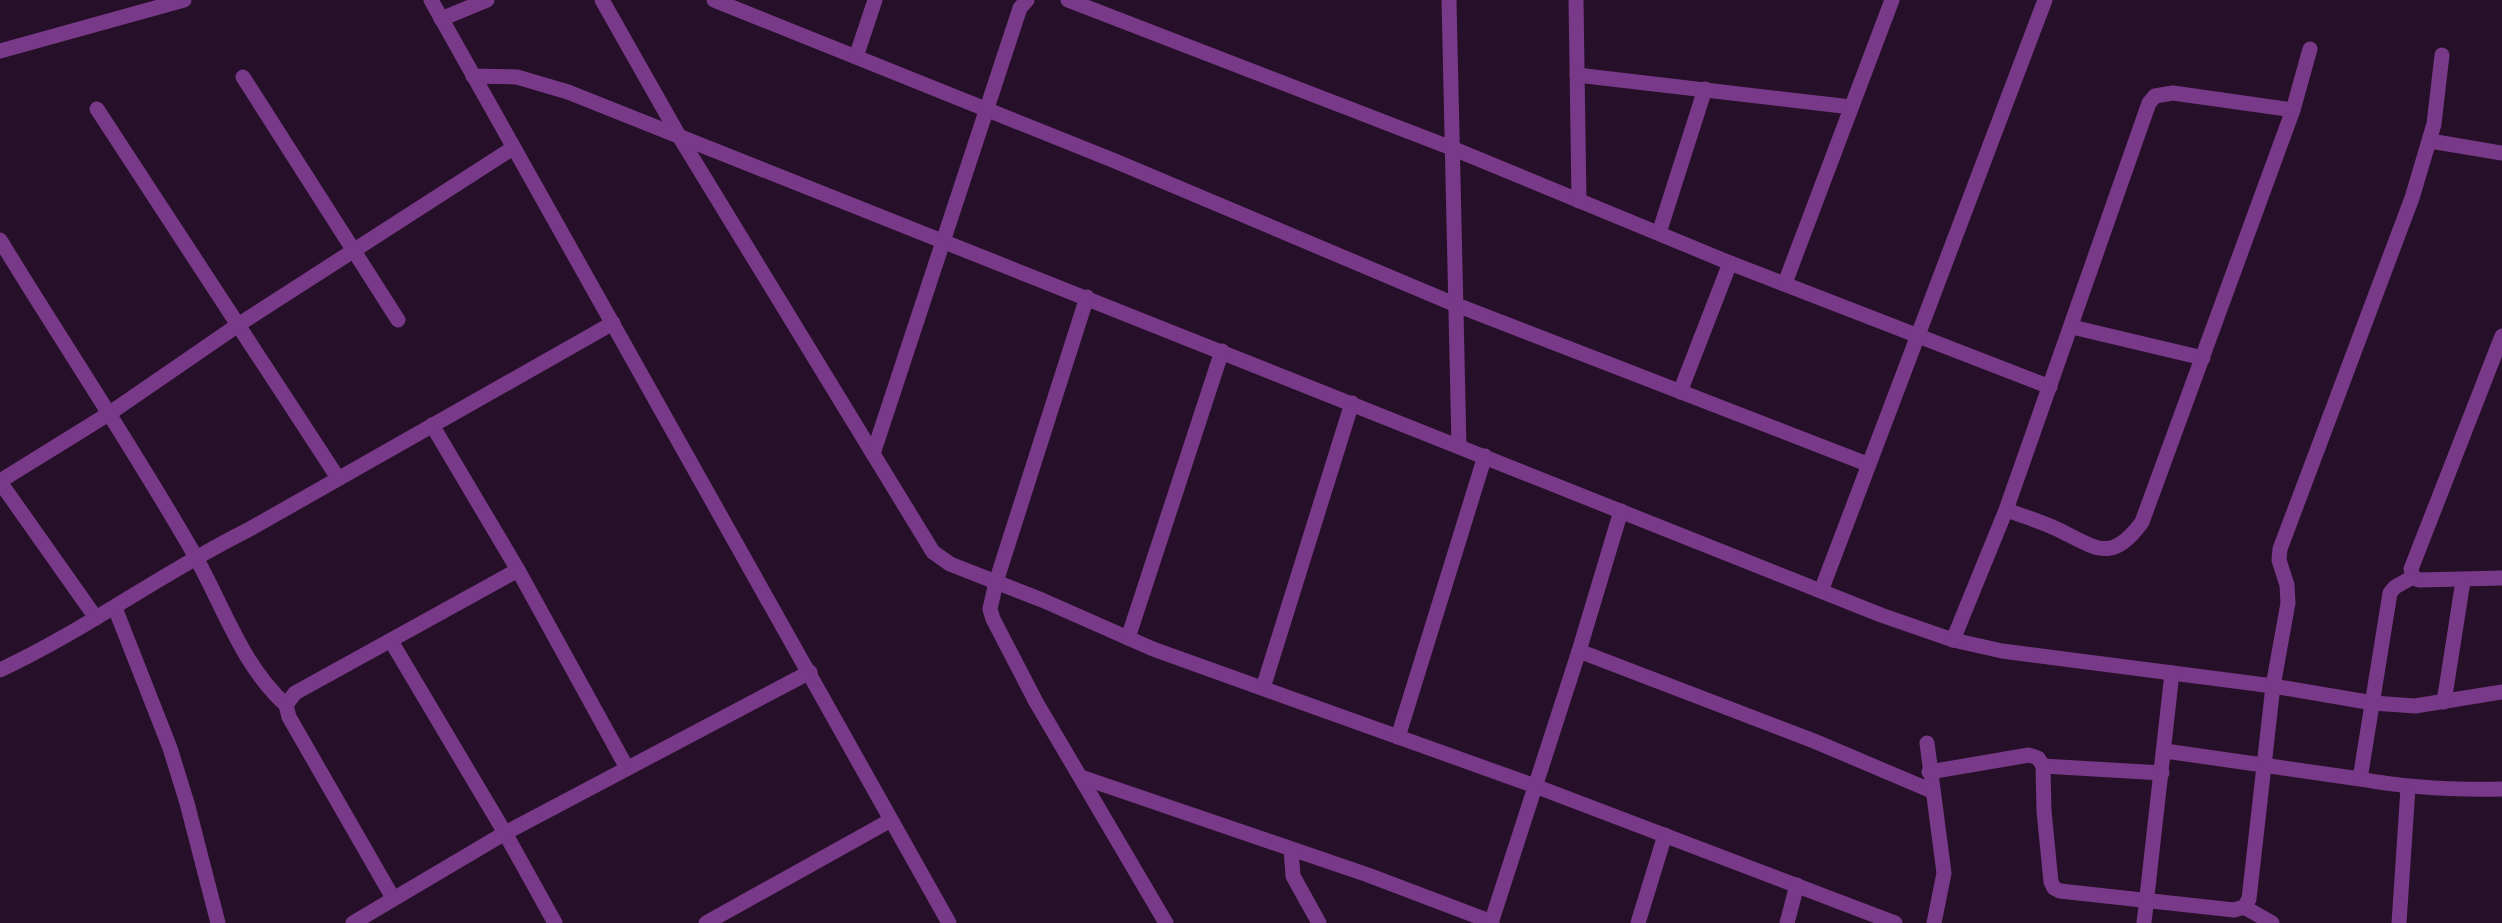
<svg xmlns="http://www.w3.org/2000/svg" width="2502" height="923" font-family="'Open Sans',sans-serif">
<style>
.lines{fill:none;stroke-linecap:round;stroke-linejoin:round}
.minor{stroke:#783988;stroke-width:15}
</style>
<rect width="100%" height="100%" fill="#260f28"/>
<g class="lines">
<g class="minor">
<path d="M431,0L949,923"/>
<path d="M602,0L679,136L933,552L950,564L1042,600L1153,649L1535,786L1895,923"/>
<path d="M714,0L1115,161L1454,304L1867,464"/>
<path d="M1068,0L1454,149L1730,263L2050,387"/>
<path d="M1449,0L1459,446"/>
<path d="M1576,0L1579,201"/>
<path d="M441,19L487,0"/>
<path d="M0,51L184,0"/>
<path d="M856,57L875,0"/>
<path d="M1577,75L1851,107"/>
<path d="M473,76L517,77L568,92L1881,615L1953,640L2002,651L2273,686L2373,703L2415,706L2502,692"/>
<path d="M243,77L398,320"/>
<path d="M97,109L338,478"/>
<path d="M2430,141L2502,153"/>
<path d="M1659,233L1705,89"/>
<path d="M0,240C64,345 133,447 194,554C223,605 242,666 286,705"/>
<path d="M1785,283L1892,0"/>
<path d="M1087,297L996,582L990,609L993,619L1036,702L1166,923"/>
<path d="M2072,327L2203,358"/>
<path d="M2502,336L2411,569L2413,577L2419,580L2502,578"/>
<path d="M1680,392L1730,263"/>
<path d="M432,425L518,570L627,768"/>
<path d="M873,454L1020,8L1027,0"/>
<path d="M0,481L110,413L238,325L513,148"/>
<path d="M0,482L96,618"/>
<path d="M2006,510C2024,516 2042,522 2059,530C2097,549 2112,563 2142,522L2293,110L2310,49"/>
<path d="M1821,591L2045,0"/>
<path d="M115,608L170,748L187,803L218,923"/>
<path d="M1128,638L1222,351"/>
<path d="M1953,640L2006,510L2149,103L2155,96L2173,93L2293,110"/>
<path d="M391,641L505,833L555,923"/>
<path d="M1579,651L1814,741L1932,791"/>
<path d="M0,670C86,630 163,572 248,530L613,323"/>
<path d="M1263,688L1352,403"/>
<path d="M2444,702L2463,581"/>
<path d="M1398,737L1485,456"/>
<path d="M1927,743L1944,873L1934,923"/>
<path d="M2165,751L2360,779L2390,593L2395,587L2413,577"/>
<path d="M2043,766L2162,773"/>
<path d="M1929,772L2029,755L2038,758L2043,766L2044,811L2051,882L2054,888L2060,891L2234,910L2244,907L2249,899L2273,686L2288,603L2287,585L2279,560L2280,549L2412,198L2434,124L2442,55"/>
<path d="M1081,777L1368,875L1492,922"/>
<path d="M2360,779C2408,788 2453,790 2502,789"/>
<path d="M1291,849L1293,876L1319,923"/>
<path d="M393,898L289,717L286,705L295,693L518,570"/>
<path d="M2244,907L2272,923"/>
<path d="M353,923L505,833L810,672"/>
<path d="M706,923L891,820"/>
<path d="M1491,923L1579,651L1621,511"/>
<path d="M1638,923L1665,835"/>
<path d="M1787,923L1797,885"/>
<path d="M2144,923L2172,673"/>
<path d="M2399,923L2408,788"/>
</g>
</g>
</svg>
